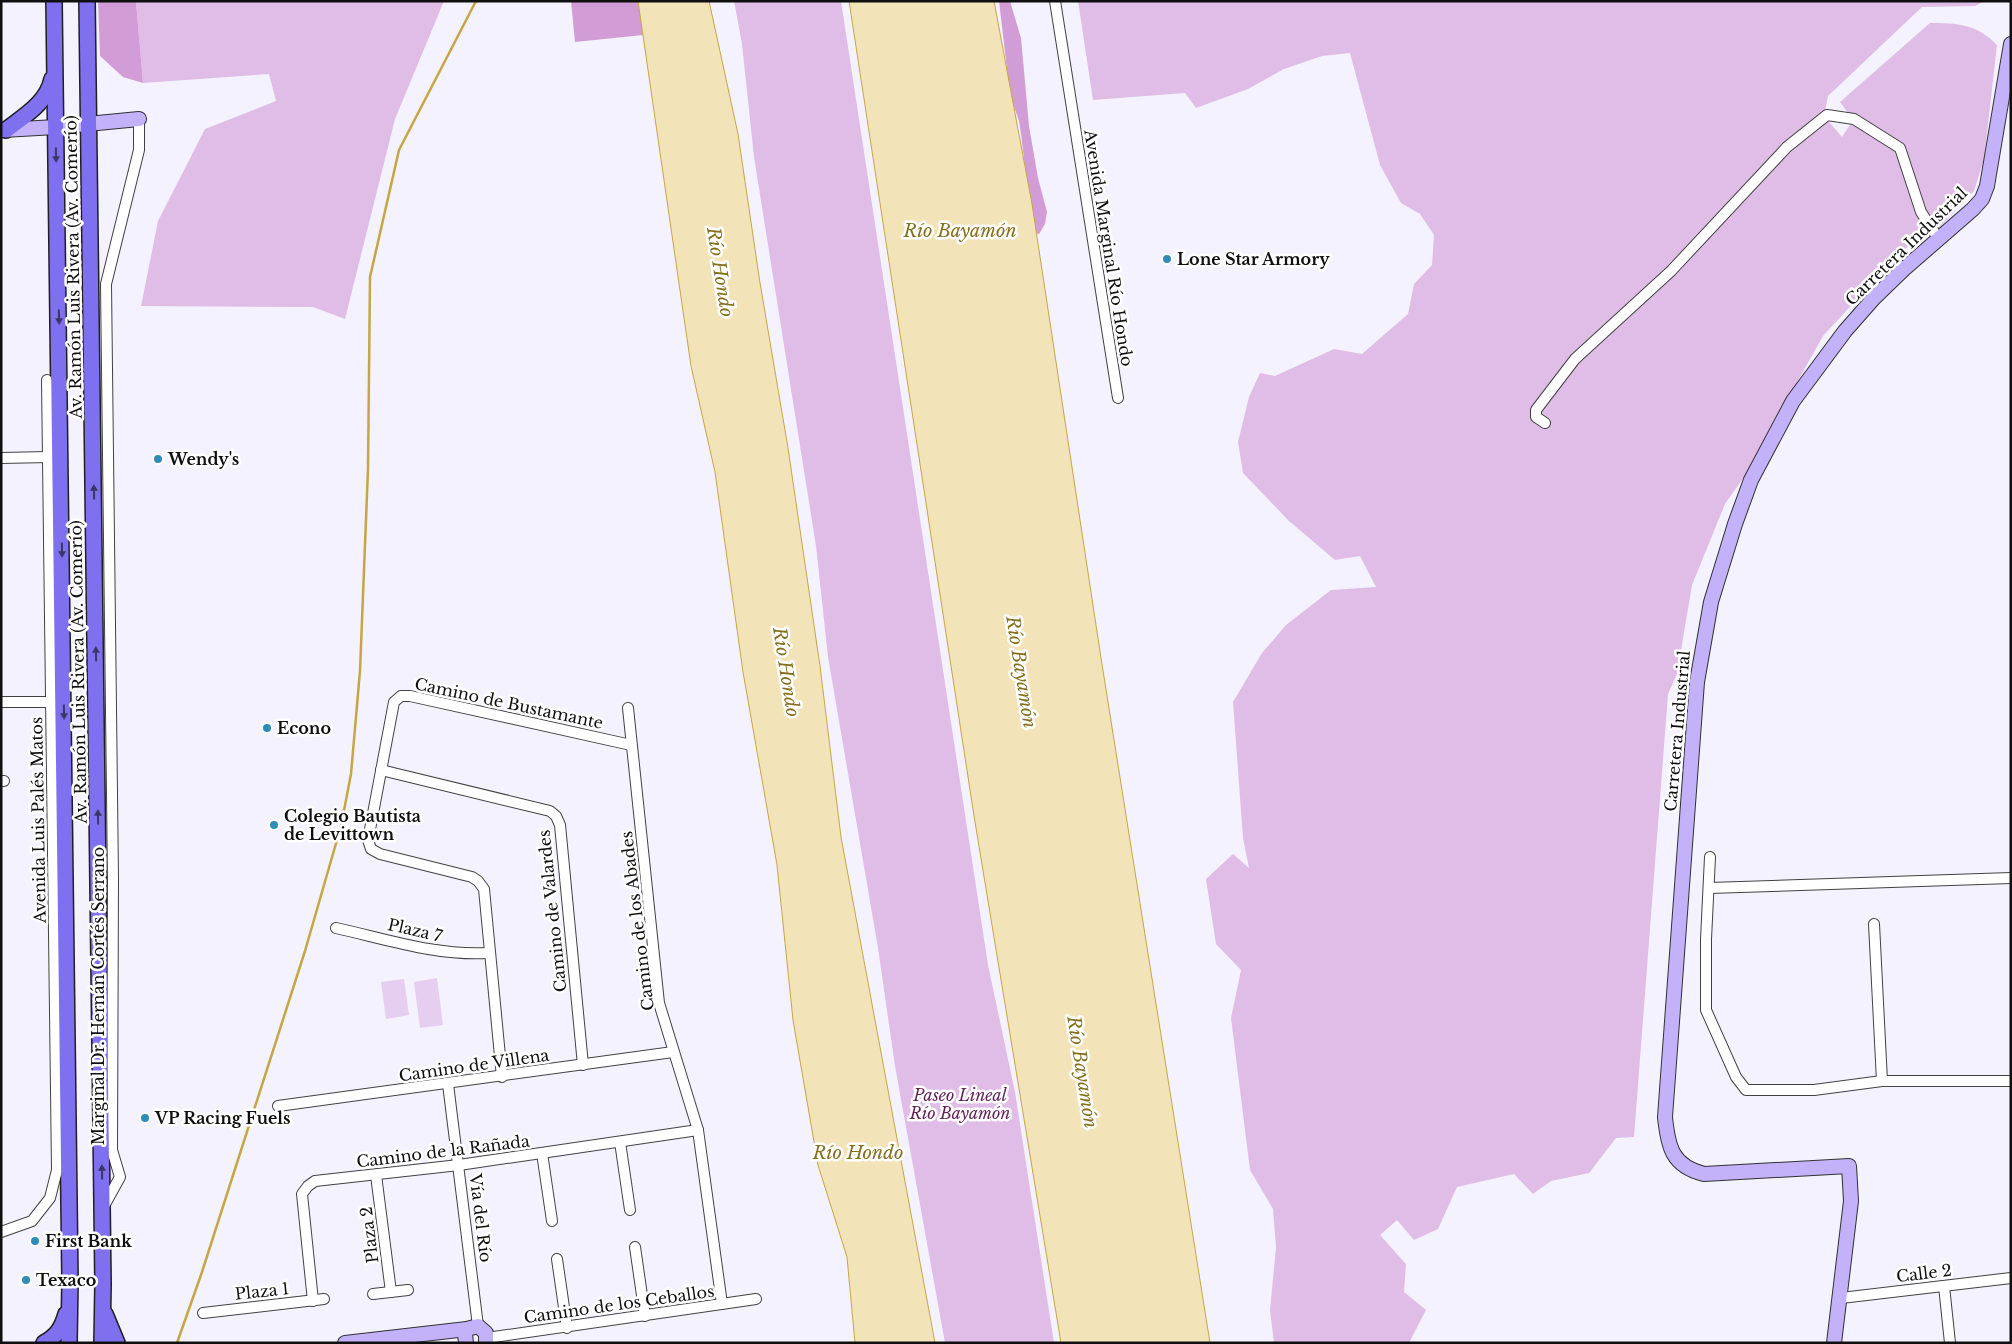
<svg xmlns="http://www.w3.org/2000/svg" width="2012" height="1344" font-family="'Libre Baskerville',serif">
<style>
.green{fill:#e0bde7}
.forest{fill:#d29dd7}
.pitch{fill:#e5ceef}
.water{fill:#f2e3b9;stroke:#c5a645}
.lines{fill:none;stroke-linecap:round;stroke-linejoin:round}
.stream{stroke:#c5a645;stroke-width:2.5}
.street-casing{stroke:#424242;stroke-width:12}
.secondary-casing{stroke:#313131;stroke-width:16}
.primary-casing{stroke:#202020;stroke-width:18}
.street{stroke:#fff;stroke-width:10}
.secondary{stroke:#c3b1fa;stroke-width:14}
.primary{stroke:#7f70ef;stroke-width:15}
.oneway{fill:#3c3669}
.poi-dot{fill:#2f8cb6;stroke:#fff;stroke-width:2}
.labels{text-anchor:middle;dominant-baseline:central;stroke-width:5;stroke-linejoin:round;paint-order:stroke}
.street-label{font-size:16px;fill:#0f0f0f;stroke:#fff}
.poi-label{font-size:16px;font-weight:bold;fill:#0f0f0f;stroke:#fff;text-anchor:start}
.park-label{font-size:16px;font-style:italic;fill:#632359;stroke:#fff}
.water-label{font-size:18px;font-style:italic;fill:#85701d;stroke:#fff}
</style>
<rect width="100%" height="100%" fill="#f4f2fe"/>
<g class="green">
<path d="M136,1H444L395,119L345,319L313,307L141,306L158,221L205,129L276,101L269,74L143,83Z"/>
<path d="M734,1H841L988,965L1015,1092L1054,1343H945L895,1066L878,948L828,657L816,546L754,157L742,44Z"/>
<path d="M1078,1H1985L1975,6L1922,7L1828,96L1824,116L1842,137L1853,120L1840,102L1930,23C1957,23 1977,24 1997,45L1984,159L1974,191L1938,229L1924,232L1891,262L1823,336L1744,477L1725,504L1692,585L1677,674L1668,694L1634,1137L1616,1138L1589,1173L1551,1181L1533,1194L1514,1174L1457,1187L1438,1229L1414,1240L1397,1220L1380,1235L1406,1264L1404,1292L1426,1310L1409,1343H1274L1270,1310L1276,1247L1273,1209L1250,1170L1231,1018L1241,970L1216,944L1206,879L1233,854L1249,868L1243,838L1233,702L1262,653L1286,625L1331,590L1376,587L1360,556L1335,560L1289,521L1243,473L1238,442L1249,397L1260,373L1275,376L1334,349L1362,354L1408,314L1414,284L1432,265L1434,235L1420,214L1401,203L1380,165L1350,53L1322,56L1284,69L1248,89L1196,108L1185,93L1093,100Z"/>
</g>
<g class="forest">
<path d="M98,1H136L143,83L123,77L100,56Z"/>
<path d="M571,1H638L643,35L575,42Z"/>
<path d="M999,1H1010L1021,38L1029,126L1038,178L1047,212L1045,224L1039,234L1033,233L1021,134L1019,121L1010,95Z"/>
</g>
<g class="pitch">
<path d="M437,978L443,1025L420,1028L414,982Z"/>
<path d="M404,979L409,1015L386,1019L381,982Z"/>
</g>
<g class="water">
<path d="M638,1H709L738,134L760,283L788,448L820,666L841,837L935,1343H855L847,1257L818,1165L793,1020L777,865L743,672L715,472L691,366Z"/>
<path d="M849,1H994L1032,204L1101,658L1210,1343H1061L974,816Z"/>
</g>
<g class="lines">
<path class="stream" d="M177,1343L202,1272L305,951L341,826L351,774L360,671L368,469L370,277L399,150L476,1"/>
<defs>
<g id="street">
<path d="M1055,1L1118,398"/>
<path d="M1545,423L1536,417V410L1575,359L1671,271L1787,147L1827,115L1854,119L1900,148L1921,212L1938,238"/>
<path d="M1,458L49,457"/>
<path d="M1,702H51"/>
<path d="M628,708L659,1003L698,1130L722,1304"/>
<path d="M381,770L550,811L556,816L560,825L583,1065"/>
<path d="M1,781H4"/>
<path d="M1710,857L1706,939V1010L1736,1077L1746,1090H1814L1882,1081H2011"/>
<path d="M1709,888L2011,878"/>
<path d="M1874,924L1882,1081"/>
<path d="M336,928C386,939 436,956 488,953"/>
<path d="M502,1077L484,889L478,881L472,877L380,854L371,849L368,840L394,702L401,696H410L631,745"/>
<path d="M448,1084L478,1326"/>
<path d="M278,1106L673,1052"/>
<path d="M620,1142L630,1210"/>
<path d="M542,1153L552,1221"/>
<path d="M376,1175L391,1292"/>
<path d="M104,1206L120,1177L112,1150L113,879L106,284L139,150V119"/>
<path d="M1,1232L32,1221L50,1198L57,1170L47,380"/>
<path d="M635,1247L645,1316"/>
<path d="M557,1259L567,1328"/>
<path d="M1944,1286L1950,1343"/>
<path d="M373,1294L408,1290"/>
<path d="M1841,1298L2011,1278"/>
<path d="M313,1301L302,1194L308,1186L315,1181L459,1165L698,1130"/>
<path d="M203,1313L324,1299"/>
<path d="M487,1338L756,1299"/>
</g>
<g id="secondary">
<path d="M3,130L56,127L139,119"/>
<path d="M345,1343L467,1329"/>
<path d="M466,1343L465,1334L467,1329L478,1326L486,1333V1343"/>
<path d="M1834,1343L1851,1201L1849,1166L1704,1174C1672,1166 1668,1147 1665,1117L1697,682L1711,602L1735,524L1751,480L1793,401L1845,331L1874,298L1904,269L1973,209L1982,199L1987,186L2011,44"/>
</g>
<g id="primary">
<path d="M54,1L70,1281L69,1343"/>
<path d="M87,1L103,1284L102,1343"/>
<path d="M6,130C24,116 47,103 52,79"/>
<path d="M105,1314L117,1343"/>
<path d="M44,1343C57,1336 62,1328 66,1314"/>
</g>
</defs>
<use href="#street" class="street-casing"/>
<use href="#secondary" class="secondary-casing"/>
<use href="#primary" class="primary-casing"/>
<use href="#street" class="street"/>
<use href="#secondary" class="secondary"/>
<use href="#primary" class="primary"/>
</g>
<defs><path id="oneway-solid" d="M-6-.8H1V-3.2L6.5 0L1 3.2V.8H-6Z" transform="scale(1.25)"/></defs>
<g class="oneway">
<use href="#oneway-solid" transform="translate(56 155) rotate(89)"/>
<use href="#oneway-solid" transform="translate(59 317) rotate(89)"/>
<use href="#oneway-solid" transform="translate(94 492) rotate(-91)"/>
<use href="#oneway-solid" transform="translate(62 550) rotate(89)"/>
<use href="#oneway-solid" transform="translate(96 654) rotate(-91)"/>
<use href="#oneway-solid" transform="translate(64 712) rotate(89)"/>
<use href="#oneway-solid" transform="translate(98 817) rotate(-91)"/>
<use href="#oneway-solid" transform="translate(102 1172) rotate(-91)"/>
</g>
<g class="poi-dot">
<circle cx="1167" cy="259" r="5"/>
<circle cx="158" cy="459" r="5"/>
<circle cx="267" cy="728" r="5"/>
<circle cx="274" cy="825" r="5"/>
<circle cx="145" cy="1118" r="5"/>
<circle cx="35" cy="1241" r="5"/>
<circle cx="26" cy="1280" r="5"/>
</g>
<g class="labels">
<g class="street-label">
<text transform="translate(1906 246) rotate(-44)">Carretera Industrial</text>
<text transform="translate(1109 248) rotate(81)">Avenida Marginal Río Hondo</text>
<text transform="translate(73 267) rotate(-91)">Av. Ramón Luis Rivera (Av. Comerío)</text>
<text transform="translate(78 672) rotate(-91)">Av. Ramón Luis Rivera (Av. Comerío)</text>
<text transform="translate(509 703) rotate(12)">Camino de Bustamante</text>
<text transform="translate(1677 731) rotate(-85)">Carretera Industrial</text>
<text transform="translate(38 820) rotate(-91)">Avenida Luis Palés Matos</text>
<text transform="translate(552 911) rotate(-96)">Camino de Valardes</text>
<text transform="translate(637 921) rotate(-97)">Camino de los Abades</text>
<text transform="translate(415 930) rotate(13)">Plaza 7</text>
<text transform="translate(98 996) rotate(-90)">Marginal Dr. Hernán Cortés Serrano</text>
<text transform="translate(474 1065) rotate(-8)">Camino de Villena</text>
<text transform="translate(443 1151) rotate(-7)">Camino de la Rañada</text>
<text transform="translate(481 1218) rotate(83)">Vía del Río</text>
<text transform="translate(369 1235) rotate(-97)">Plaza 2</text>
<text transform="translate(1924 1273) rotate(-7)">Calle 2</text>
<text transform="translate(262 1291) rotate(-6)">Plaza 1</text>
<text transform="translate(619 1304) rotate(-8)">Camino de los Ceballos</text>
</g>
<g class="poi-label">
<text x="1177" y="259">Lone Star Armory</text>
<text x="168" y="459">Wendy's</text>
<text x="277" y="728">Econo</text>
<text x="284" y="816">Colegio Bautista<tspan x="284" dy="18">de Levittown</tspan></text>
<text x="155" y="1118">VP Racing Fuels</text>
<text x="45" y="1241">First Bank</text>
<text x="36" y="1280">Texaco</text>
</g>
<g class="park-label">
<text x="960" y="1095">Paseo Lineal<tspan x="960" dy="18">Río Bayamón</tspan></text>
</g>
<g class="water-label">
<text x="960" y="231">Río Bayamón</text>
<text transform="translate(720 272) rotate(81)">Río Hondo</text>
<text transform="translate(786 672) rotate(81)">Río Hondo</text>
<text transform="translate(1021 672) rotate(81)">Río Bayamón</text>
<text transform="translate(1082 1072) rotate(81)">Río Bayamón</text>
<text x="858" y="1153">Río Hondo</text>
</g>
</g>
<rect width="2012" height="1344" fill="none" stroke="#0f0f0f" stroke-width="5"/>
</svg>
